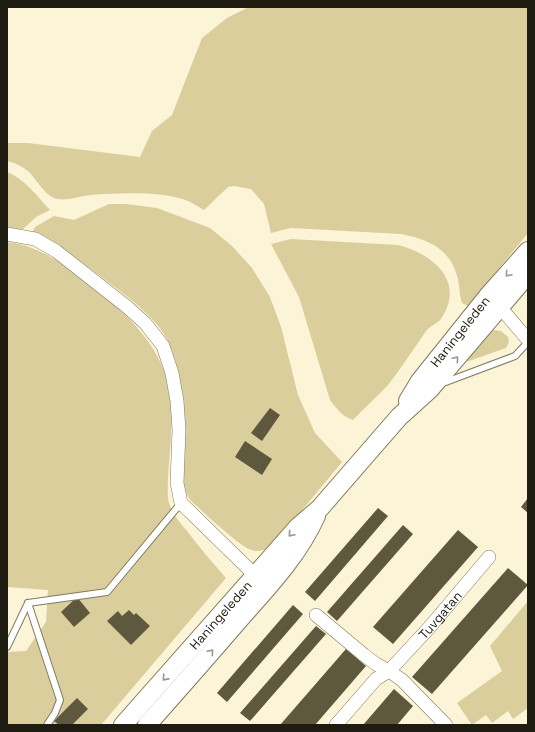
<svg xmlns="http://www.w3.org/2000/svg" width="535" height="732" font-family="'Space Grotesk',sans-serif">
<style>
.green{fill:#dace9d}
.building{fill:#5e583f}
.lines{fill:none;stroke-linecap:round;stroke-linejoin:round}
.lane-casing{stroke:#817b60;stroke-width:8}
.street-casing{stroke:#817b60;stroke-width:14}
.secondary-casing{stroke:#817b60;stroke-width:20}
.lane{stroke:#fff;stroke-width:6}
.street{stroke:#fff;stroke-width:13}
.secondary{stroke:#fff;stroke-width:18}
.oneway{stroke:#9a9894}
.labels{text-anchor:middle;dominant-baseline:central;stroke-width:4;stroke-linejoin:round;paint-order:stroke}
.street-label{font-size:13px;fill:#1e1b11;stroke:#fff}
</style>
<rect width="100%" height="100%" fill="#fbf4d6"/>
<g class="green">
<path d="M249,7H528V233L468,306L462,303C459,295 460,285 457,276C450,248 426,239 401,234L291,228L271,233L264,204L251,189L234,186L228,187L204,210C199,207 194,204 188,201C162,191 119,193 91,195C80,196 68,201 57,199C45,196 37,180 29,172C22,166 15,163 7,161V143H28L140,157L152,131L172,115L202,38L227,18Z"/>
<path d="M7,172C25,179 37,196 50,210L36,217L23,229L7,228Z"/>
<path d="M109,204H126L157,208L210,228L232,246L252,268L270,297L281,327L298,395L315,433L342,462L275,543C258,557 249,551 233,538C222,529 210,519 199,508C196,505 191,502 189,498C179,482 182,459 182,441C183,407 183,372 168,341C156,317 128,297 108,282C83,263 60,246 32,233L35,227L54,216L74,220Z"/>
<path d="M291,239L398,245C433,254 466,281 441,319C438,323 432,325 429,328C425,331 423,336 420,340C409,355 399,371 388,385C377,397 364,408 353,420C343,417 336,408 330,400L299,297L271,244Z"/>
<path d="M7,242C18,243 29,246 39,251C73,266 134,316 153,349C164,366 170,386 171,406C173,430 169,455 168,479C168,486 167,496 169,503C172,513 180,523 187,531C199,547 212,562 226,578L101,725H7V652L26,651L46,622L48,590L7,587Z"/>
<path d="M495,330L501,331L508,337L509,342L506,348L466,362L462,361L490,331Z"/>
<path d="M528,601V708L513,719L508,711L492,723L486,715L472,725L457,703L502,671L490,646Z"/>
</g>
<g class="building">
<path d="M270,408L280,415L262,441L251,433Z"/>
<path d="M245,441L272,459L262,475L235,457Z"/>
<path d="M528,498V513L521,507Z"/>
<path d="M378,508L388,516L315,601L305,592Z"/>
<path d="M403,525L413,534L337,621L327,612Z"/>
<path d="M458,530L478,547L393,644L373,627Z"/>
<path d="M508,568L528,585L432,694L412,677Z"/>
<path d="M77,597L90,613L74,627L61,612Z"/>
<path d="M293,605L303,614L227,702L217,693Z"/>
<path d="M129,610L134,615L136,613L150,626L131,645L107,621L118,611L122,616Z"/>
<path d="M316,626L326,634L250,721L240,713Z"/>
<path d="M346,649L366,666L315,725H280Z"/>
<path d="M394,689L413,706L397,725H363Z"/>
<path d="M77,698L88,709L72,725H59L54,721Z"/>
</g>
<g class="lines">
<defs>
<g id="lane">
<path d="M443,383L515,356L528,342"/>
<path d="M28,603L107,592L181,503"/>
<path d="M28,603L60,700L55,713L47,725"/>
<path d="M7,647L28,603"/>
</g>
<g id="street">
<path d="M7,234L35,239L56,251L126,306L145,323L163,346L172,373L177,401L179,430L177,483L181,503L261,581"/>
<path d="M494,301L500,307L528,340"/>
<path d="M316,615L364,655L376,664L389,671L402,680L446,725"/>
<path id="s1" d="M336,725L376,679L389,671L428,629L489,557"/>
</g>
<g id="secondary">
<path id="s2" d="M408,401L420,381L488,296L528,251"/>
<path id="s3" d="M123,725L298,527L320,508L399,417L430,389L528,274"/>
<path d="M147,725C178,690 208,656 238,621C267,588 298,556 316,516"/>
</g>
</defs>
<use href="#lane" class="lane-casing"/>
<use href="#street" class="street-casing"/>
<use href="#secondary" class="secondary-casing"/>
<use href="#lane" class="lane"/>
<use href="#street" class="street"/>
<use href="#secondary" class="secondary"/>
</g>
<defs><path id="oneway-chevron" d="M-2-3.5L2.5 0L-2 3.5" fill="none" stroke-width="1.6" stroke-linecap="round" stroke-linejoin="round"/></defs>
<g class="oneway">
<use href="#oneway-chevron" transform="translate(508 274) rotate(131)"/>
<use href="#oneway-chevron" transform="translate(456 359) rotate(-49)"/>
<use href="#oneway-chevron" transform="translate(291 534) rotate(131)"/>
<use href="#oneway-chevron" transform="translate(211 652) rotate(-49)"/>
<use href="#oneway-chevron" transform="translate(165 678) rotate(132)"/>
</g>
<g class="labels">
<g class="street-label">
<text stroke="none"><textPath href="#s2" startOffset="87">Haningeleden</textPath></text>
<text stroke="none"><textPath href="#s3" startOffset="147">Haningeleden</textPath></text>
<text stroke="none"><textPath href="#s1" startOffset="152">Tuvgatan</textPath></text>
</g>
</g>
<rect width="535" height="732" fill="none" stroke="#1e1b11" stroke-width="16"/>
</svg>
